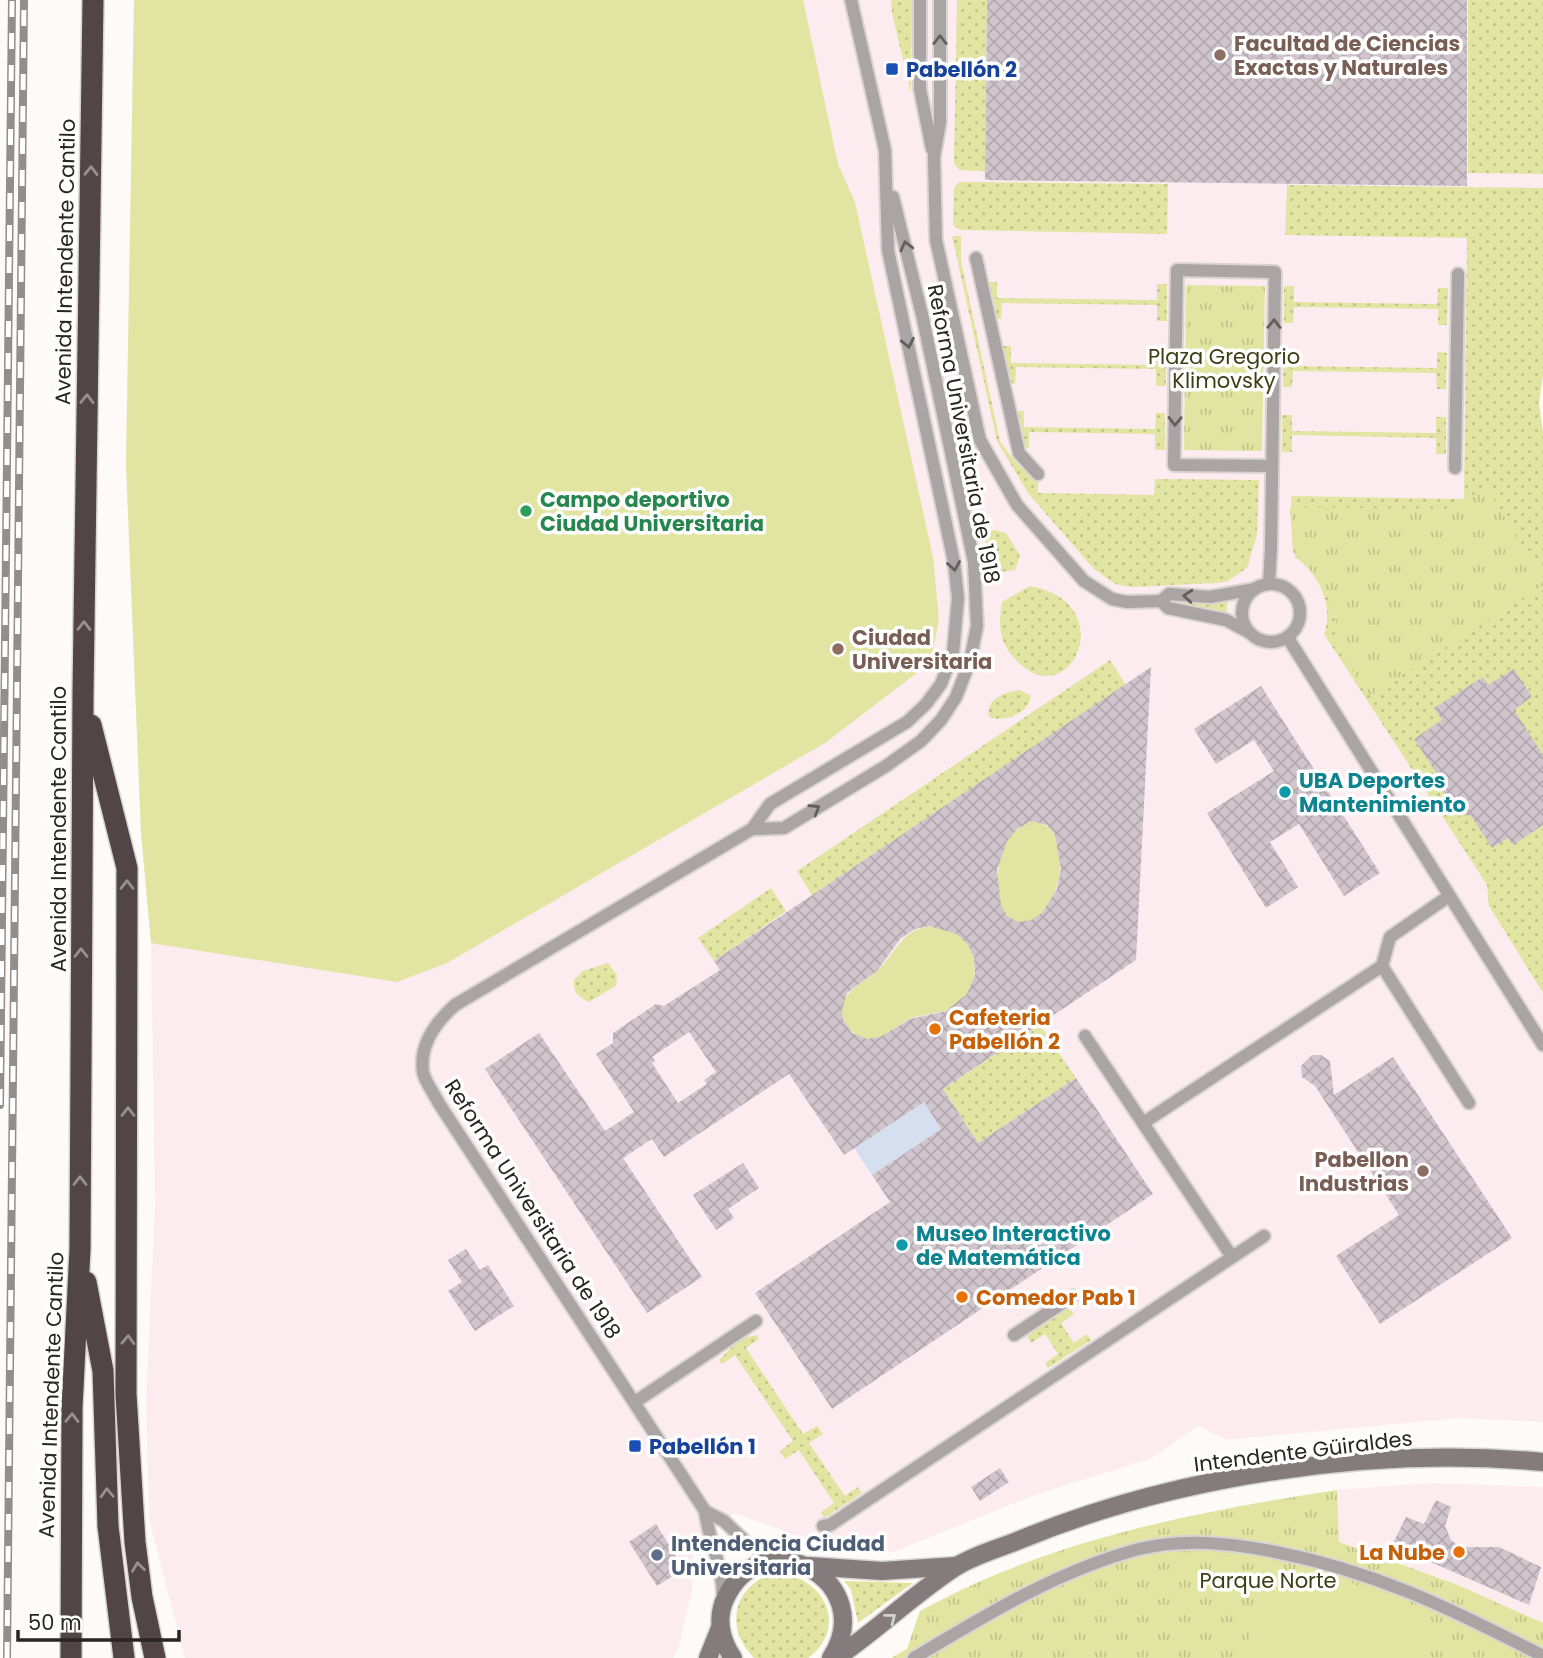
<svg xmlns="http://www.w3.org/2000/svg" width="1543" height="1658" font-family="Poppins,sans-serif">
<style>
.commercial{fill:#fdecee}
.education{fill:#fdecef}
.grass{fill:url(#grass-dots)}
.park{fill:url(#park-tufts)}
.garden{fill:#e1e5a1}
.water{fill:#d5dfef}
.building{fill:url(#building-cross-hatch);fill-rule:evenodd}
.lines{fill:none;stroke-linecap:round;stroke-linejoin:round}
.lane-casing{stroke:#d8d4d1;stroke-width:16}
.secondary-casing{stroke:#d8d4d1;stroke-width:21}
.highway-casing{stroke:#d8d4d1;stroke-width:24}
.lane{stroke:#aaa4a5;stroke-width:12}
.secondary{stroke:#847b7c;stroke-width:18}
.highway{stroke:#514547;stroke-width:21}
.rail-casing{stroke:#928e8b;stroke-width:8}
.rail{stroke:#fff;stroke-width:5;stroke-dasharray:16;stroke-linecap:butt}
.oneway{stroke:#635e5d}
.oneway2{stroke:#978f91}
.oneway3{stroke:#d4d1d1}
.education-dot{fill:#8d6e63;stroke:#fff;stroke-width:2.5}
.transit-dot{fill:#1a4fb4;stroke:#fff;stroke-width:2.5}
.leisure-dot{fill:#2e9e5b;stroke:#fff;stroke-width:2.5}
.culture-dot{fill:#0f9aa8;stroke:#fff;stroke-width:2.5}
.food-dot{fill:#e8710a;stroke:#fff;stroke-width:2.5}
.service-dot{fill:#5c6f8a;stroke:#fff;stroke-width:2.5}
.labels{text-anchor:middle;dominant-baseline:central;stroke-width:7;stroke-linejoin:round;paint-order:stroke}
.education-label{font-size:21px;font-weight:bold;fill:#785e54;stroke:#fff;text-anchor:start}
.transit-label{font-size:21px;font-weight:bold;fill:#164399;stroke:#fff;text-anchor:start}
.street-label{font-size:21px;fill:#292522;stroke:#fff}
.park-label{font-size:21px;fill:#3d3e14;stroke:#fff}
.leisure-label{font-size:21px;font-weight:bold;fill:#27864d;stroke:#fff;text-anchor:start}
.culture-label{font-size:21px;font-weight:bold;fill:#0d838f;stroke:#fff;text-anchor:start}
.food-label{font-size:21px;font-weight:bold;fill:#c56008;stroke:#fff;text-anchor:start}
.service-label{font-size:21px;font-weight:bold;fill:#4e5e75;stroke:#fff;text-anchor:start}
</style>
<defs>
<pattern id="grass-dots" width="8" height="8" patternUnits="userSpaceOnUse" patternTransform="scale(1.75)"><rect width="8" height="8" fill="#e1e5a1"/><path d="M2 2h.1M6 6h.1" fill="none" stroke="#c1c48a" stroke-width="1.8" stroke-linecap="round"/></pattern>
<pattern id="park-tufts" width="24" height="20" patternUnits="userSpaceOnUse" patternTransform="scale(1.75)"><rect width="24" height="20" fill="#e1e5a1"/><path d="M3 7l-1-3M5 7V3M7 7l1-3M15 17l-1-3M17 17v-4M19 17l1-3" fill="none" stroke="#c1c48a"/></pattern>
<pattern id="building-cross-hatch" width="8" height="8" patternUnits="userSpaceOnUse" patternTransform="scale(1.75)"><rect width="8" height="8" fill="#d0c5cc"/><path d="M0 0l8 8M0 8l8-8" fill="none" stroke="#b3a9af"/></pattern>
</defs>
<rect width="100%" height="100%" fill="#fefaf7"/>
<path class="commercial" d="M1432,1483L1543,1487V1623L1458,1585L1338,1542L1337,1490Z"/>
<path class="education" d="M134,0H1543V375L1539,403L1543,432V1422L1460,1418L1226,1440L1198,1426L1152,1458L1035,1495L893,1552L800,1537L735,1513L691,1543L694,1551L692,1590L679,1646L673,1658H185L149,1519L146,1402L155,1205L151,943L141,833L126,464Z"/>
<g class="grass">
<path d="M891,0H912L911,93L892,13Z"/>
<path d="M957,0H987L985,171L959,170L954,163Z"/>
<path d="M1468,0H1543V174L1468,173Z"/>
<path d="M959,182L1168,184L1167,234L960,230L953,225L954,189Z"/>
<path d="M1287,185L1543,188V375L1539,403L1543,432V993L1489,906L1487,885L1324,634C1334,605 1319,574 1295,557L1291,496L1464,499L1467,238L1285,235Z"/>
<path d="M952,236H961V261L1000,441C1011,457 1019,470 1038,477V493L1154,495L1155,479L1259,480L1257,535L1247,568L1226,582L1215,583L1132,587L1115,584L1093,568L1028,493L997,441Z"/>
<path d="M988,282H997V298L1157,300V284H1167V321H1157V305L1002,303L1001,319H996Z"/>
<path d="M1284,286H1294V302L1437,304L1438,288H1448L1447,325H1438V309L1294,307L1293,323H1284Z"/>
<path d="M1002,346H1011V363L1156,365L1157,349H1166V386H1156V369L1016,367L1015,384L1010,383Z"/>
<path d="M1283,350H1293V366L1437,368V352L1447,353L1446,389H1437L1436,373L1293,371L1292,387H1283Z"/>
<path d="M1016,411H1024V427L1155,429L1156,413H1165V450H1155V434L1029,432V448H1024Z"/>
<path d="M1282,415H1292V431L1436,433V417H1446V454H1436V438L1292,435V452H1282Z"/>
<path d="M994,530L1006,533L1020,555L1015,570L999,572L989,566L984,547L987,533Z"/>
<path d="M1030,586C1122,602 1071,716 1017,661C999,643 998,626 1002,602Z"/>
<path d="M1169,600L1228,601L1226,615L1170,603Z"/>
<path d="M1110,660L1126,685L812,895L797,871Z"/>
<path d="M1020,690L1031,696C1029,714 1003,723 989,717C985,699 1005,692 1020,690Z"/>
<path d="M771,888L786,911L714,961L698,938Z"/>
<path d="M608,963L617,975L616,986L589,1002C578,997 573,993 574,980L583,971Z"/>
<path d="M1040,1025L1076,1078L978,1143L943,1089Z"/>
<path d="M1069,1308L1074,1314L1061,1323L1074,1343L1087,1334L1091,1340L1048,1368L1045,1363L1058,1354L1045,1334L1031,1343L1027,1336Z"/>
<path d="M757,1335L759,1339L746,1348L803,1434L817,1426L823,1434L809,1443L845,1496L858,1487L862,1493L824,1518L821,1512L834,1503L799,1450L785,1459L780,1451L793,1441L735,1355L722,1364L719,1360L740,1339Z"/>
<path d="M773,1573C822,1573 851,1626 808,1658H754C724,1628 733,1587 773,1573Z"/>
<path d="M844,1581L913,1583L858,1623L851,1590Z"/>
</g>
<g class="park">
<path d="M1186,285L1265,286L1262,451L1184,450Z"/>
<path d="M1487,488L1543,578V585L1369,696L1338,649L1336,616L1324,584L1293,552L1290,507L1446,509Z"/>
<path d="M1337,1490L1339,1542L1458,1585L1543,1623V1658H891L907,1649L920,1611C1048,1540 1194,1512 1337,1490Z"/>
</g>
<g class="garden">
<path d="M134,0H803L838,164L855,202L933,557L939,619L932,656L922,669L825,743L447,963L397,982L151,943L141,833L126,464Z"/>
<path d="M1031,821C1085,824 1057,936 1015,921C989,911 997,861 1006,842C1012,832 1021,826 1031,821Z"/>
<path d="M937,926C945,929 955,931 961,937C982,956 978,991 955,1006C941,1015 924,1013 909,1019C894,1026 884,1041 866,1039C858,1038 850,1031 846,1024C830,996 861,986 877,971C898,951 902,926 937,926Z"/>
<path d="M1337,1576L1438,1624L1422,1658H1240L1275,1581L1324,1604Z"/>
</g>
<path class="water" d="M924,1102L941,1129L872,1175L854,1148Z"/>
<g class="building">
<path d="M987,0H1467V186L985,180Z"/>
<path d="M1151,667L1136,960L943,1089L978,1143L1076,1078L1153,1194L832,1409L755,1293L890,1202L872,1175L941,1129L924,1102L844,1155L789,1074L664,1157L652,1139L623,1158L702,1277L647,1313L485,1069L539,1033L605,1131L634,1112L596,1054L613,1043V1033L656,1004L664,1006L720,970L714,961ZM1031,821L1047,825L1055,835L1061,869L1057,889L1042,913L1031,920L1018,922L1007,916L1001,905L997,870L1007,841L1017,829ZM929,926L957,934L968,945L974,958L975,975L967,994L946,1011L910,1019L880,1037L867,1039L852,1033L843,1019L842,1010L847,993L877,971L900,939L915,929ZM689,1032L716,1072L704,1080L707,1084L678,1103L652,1063L655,1061L652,1057Z"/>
<path d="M1514,669L1532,697L1516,708V713L1543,755V825L1513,845L1508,838L1492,848L1471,816L1456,813L1440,788L1441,780L1414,739L1442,720L1434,708L1483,677L1488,685Z"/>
<path d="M1261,686L1380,873L1344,896L1299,824L1270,842L1298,887L1266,908L1207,813L1274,771L1254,740L1216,764L1194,729Z"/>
<path d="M1312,1055H1321L1330,1061L1334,1095L1393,1057L1512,1238L1380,1324L1336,1256L1399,1215L1315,1086L1302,1077L1301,1066Z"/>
<path d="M743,1163L759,1188L728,1209L734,1218L716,1230L693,1195Z"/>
<path d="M466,1249L480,1270L488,1265L514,1306L475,1331L448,1291L462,1282L448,1260Z"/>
<path d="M1000,1468L1009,1482L980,1501L971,1487Z"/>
<path d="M1436,1500L1451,1507L1445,1526L1451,1540L1460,1547H1499L1541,1567L1529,1605L1392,1545L1406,1517L1424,1524Z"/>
<path d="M656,1524L684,1569L657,1586L629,1542Z"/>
</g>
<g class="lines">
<defs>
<g id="lane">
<path d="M920,0V89L932,149"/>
<path d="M940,0V122L934,157L936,240L980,440L1017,505L1084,581L1112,599L1127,602L1161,601"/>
<path d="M976,258L1019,453L1038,474"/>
<path d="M1455,468L1458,274"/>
<circle cx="1271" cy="613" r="29"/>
<path d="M1269,584L1271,548L1275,272L1177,270L1174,465L1272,466"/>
<path d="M1250,633L1226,620L1168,608L1161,601L1169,594L1210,597L1255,589"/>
<path d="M1288,638L1543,1045"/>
<path d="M752,829L784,828L886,766L921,741L941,720L956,697L970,661L977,626L974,562L923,319L893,197"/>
<path d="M1382,966L1469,1103"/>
<path d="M1085,1036L1232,1257"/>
<path d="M1143,1123L1382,966L1390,937L1449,896"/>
<path d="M1014,1335L1073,1296"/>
<path d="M635,1402L756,1321"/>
<path d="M705,1511L724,1521L748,1544L782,1559"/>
<path d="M823,1526L830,1525L1264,1236"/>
<path d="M723,1600C724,1568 709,1542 705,1511L438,1102C434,1093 425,1082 423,1072C419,1044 436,1022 455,1005L752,829L770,804L907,722L926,704L941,684L953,653L958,598L954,562L888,250L885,150L851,0"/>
<path d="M914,1658C984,1616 1059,1570 1139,1549C1183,1538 1227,1543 1271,1551C1375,1571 1450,1608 1543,1656"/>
</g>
<g id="secondary">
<path d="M809,1566L882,1571L956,1566"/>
<path d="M708,1658L720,1628"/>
<path d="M733,1658C720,1639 716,1617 726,1597C765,1517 880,1583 831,1658"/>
<path d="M836,1658C877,1630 913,1595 954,1568C973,1555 1001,1548 1022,1539C1178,1475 1375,1446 1543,1462"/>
</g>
<g id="highway">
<path d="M91,725L127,868L126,1394L135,1542L142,1597L155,1658"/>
<path d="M86,1282L103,1371L108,1526L124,1658"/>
<path d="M71,1658L72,1408L80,1249L83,694L93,0"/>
</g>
</defs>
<use href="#lane" class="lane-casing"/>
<use href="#secondary" class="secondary-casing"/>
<use href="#highway" class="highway-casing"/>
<use href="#lane" class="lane"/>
<use href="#secondary" class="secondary"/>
<use href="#highway" class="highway"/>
<defs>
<g id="rail">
<path d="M0,1105L12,0"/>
<path d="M7,1658L24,0"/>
</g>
</defs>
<use href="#rail" class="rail-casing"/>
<use href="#rail" class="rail"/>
</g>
<defs><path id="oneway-chevron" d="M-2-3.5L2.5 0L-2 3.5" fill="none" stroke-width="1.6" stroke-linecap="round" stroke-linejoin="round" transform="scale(1.75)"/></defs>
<g class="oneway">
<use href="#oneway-chevron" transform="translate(940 40) rotate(-90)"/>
<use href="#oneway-chevron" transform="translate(906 246) rotate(-104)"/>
<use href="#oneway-chevron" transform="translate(1274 324) rotate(-89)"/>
<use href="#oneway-chevron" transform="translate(908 343) rotate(78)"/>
<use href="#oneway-chevron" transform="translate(1175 421) rotate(91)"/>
<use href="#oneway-chevron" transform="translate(954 566) rotate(81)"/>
<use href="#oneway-chevron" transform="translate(1188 596) rotate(-175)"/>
<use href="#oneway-chevron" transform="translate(815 809) rotate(-31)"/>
</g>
<g class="oneway2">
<use href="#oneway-chevron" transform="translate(91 171) rotate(-89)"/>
<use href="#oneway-chevron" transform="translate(87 399) rotate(-89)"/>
<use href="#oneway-chevron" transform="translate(84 626) rotate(-89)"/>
<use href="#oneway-chevron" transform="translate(127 885) rotate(-90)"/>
<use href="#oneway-chevron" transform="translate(81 953) rotate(-90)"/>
<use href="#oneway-chevron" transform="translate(128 1112) rotate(-90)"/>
<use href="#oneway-chevron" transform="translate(80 1181) rotate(-90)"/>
<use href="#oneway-chevron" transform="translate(128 1340) rotate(-88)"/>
<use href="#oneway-chevron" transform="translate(72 1418) rotate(-89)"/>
<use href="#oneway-chevron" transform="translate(107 1493) rotate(-92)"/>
<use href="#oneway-chevron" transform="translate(138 1567) rotate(-97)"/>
</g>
<use class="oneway3" href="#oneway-chevron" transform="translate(891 1618) rotate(-38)"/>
<g class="education-dot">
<circle cx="1220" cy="55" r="7"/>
<circle cx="838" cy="649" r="7"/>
<circle cx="1423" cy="1171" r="7"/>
</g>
<g class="transit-dot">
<rect x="885" y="62" width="14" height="14" rx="3.5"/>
<rect x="628" y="1439" width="14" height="14" rx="3.5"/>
</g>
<circle class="leisure-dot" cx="526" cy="511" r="7"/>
<g class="culture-dot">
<circle cx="1285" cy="792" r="7"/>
<circle cx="902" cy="1245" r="7"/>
</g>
<g class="food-dot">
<circle cx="935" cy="1029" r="7"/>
<circle cx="962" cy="1297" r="7"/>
<circle cx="1459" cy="1552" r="7"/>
</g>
<circle class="service-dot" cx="657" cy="1555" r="7"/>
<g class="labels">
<g class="education-label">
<text x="1234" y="43">Facultad de Ciencias<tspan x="1234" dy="24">Exactas y Naturales</tspan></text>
<text x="852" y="637">Ciudad<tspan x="852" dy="24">Universitaria</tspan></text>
<text x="1409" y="1159" text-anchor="end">Pabellon<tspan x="1409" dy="24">Industrias</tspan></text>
</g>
<g class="transit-label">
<text x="906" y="69">Pabellón 2</text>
<text x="649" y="1446">Pabellón 1</text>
</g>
<g class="street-label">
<text transform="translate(65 262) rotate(-89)">Avenida Intendente Cantilo</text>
<text transform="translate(964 434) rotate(79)">Reforma Universitaria de 1918</text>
<text transform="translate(58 829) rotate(-90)">Avenida Intendente Cantilo</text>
<text transform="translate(533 1209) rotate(57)">Reforma Universitaria de 1918</text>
<text transform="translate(51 1395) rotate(-88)">Avenida Intendente Cantilo</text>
<text transform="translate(1303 1451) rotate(-7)">Intendente Güiraldes</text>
</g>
<g class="park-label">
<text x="1224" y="356">Plaza Gregorio<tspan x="1224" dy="24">Klimovsky</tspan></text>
<text x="1268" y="1580">Parque Norte</text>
</g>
<g class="leisure-label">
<text x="540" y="499">Campo deportivo<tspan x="540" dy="24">Ciudad Universitaria</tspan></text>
</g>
<g class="culture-label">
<text x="1299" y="780">UBA Deportes<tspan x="1299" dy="24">Mantenimiento</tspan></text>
<text x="916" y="1233">Museo Interactivo<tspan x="916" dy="24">de Matemática</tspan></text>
</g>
<g class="food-label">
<text x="949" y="1017">Cafeteria<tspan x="949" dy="24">Pabellón 2</tspan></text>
<text x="976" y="1297">Comedor Pab 1</text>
<text x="1445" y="1552" text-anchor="end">La Nube</text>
</g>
<g class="service-label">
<text x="671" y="1543">Intendencia Ciudad<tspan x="671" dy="24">Universitaria</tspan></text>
</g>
</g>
<path d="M18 1630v10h161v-10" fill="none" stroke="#292522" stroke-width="3.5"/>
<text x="28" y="1630" font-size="21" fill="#292522" stroke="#ffffff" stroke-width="5" paint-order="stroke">50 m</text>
</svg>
